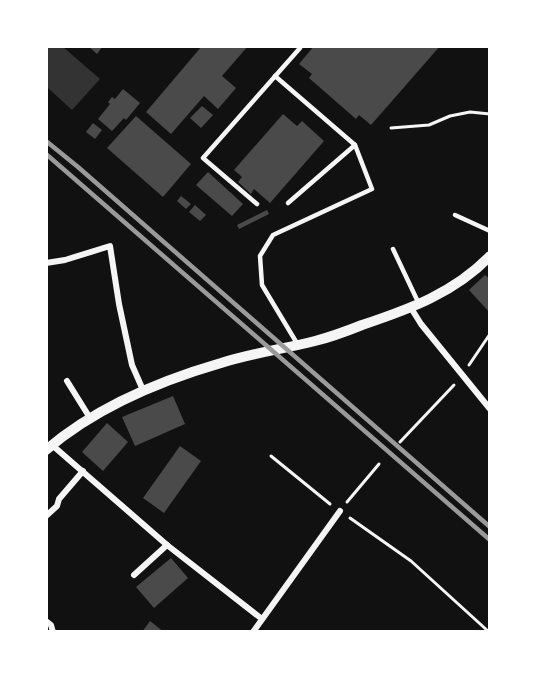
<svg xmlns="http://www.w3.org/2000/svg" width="536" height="678" font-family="'Work Sans',sans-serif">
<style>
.water{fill:#333}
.building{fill:#4a4a4a}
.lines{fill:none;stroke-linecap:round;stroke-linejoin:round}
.path{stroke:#f5f5f5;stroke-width:3}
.service{stroke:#f5f5f5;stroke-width:4.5}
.minor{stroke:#f5f5f5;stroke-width:6}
.tertiary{stroke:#f5f5f5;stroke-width:10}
.rail{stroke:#9a9a9a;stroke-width:4.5}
</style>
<rect width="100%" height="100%" fill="#111"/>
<path class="water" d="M46,47H63L100,79L72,110L47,87Z"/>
<g class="building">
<path d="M88,46H103L97,54Z"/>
<path d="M202,46H248L222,76L236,88L218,109L204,96L171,134L146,112Z"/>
<path d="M314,46H440L371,125L359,115L356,119L309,78L312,74L299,64Z"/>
<path d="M123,89L140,103L126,120L124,118L112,131L98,119L110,104L108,102L112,97L115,99Z"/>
<path d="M202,106L213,115L201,128L190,118Z"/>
<path d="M283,114L297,126L302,121L324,141L270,203L254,189L251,194L238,182L242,177L234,170Z"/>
<path d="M136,116L191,164L163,197L107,148Z"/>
<path d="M93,123L102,130L95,139L86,132Z"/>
<path d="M208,172L243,204L232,216L196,185Z"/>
<path d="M181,196L191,204L186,209L177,201Z"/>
<path d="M195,205L206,215L200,221L189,212Z"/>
<path d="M267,210L269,214L239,229L237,225Z"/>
<path d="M485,275L490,279V313L469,290Z"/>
<path d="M173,396L185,424L135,446L122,417Z"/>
<path d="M107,423L128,442L103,471L82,452Z"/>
<path d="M180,446L201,461L164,513L143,498Z"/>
<path d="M171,558L188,578L154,608L136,587Z"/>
<path d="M150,621L164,632H142Z"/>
</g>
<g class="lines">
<g class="path">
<path d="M391,128L429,125L450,116L470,112L490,114"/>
<path d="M469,365L490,334"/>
<path d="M400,442L454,385"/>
<path d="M271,456L330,504"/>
<path d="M347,502L379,464"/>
<path d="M350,518L411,561L489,632"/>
</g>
<g class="service">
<path d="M275,76L355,145L372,189L273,235L260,256L262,285L298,345"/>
<path d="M288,203L355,145"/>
<path d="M257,204L203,158L300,48"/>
<path d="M455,215L490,231"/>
<path d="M393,249L419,304"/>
</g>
<g class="minor">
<path d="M46,263L65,260L110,246L119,304L132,365L143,390"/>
<path d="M411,308L421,324L490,409"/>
<path d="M67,381L90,418"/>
<path d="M52,445L167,545L262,619"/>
<path d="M46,516L57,506L59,499L83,471"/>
<path d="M134,575L167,545"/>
<path d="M46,621L51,625L53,632"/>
<path d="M253,632L340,511"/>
</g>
<path class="tertiary" d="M46,450C96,407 159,381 221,363C252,353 284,349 315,341C331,337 347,331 362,325C410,309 454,293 490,256"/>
<g class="rail">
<path d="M46,141L78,167L490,527"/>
<path d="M46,154L490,540"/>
</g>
</g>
<rect width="536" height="678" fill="none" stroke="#ffffff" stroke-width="96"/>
</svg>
